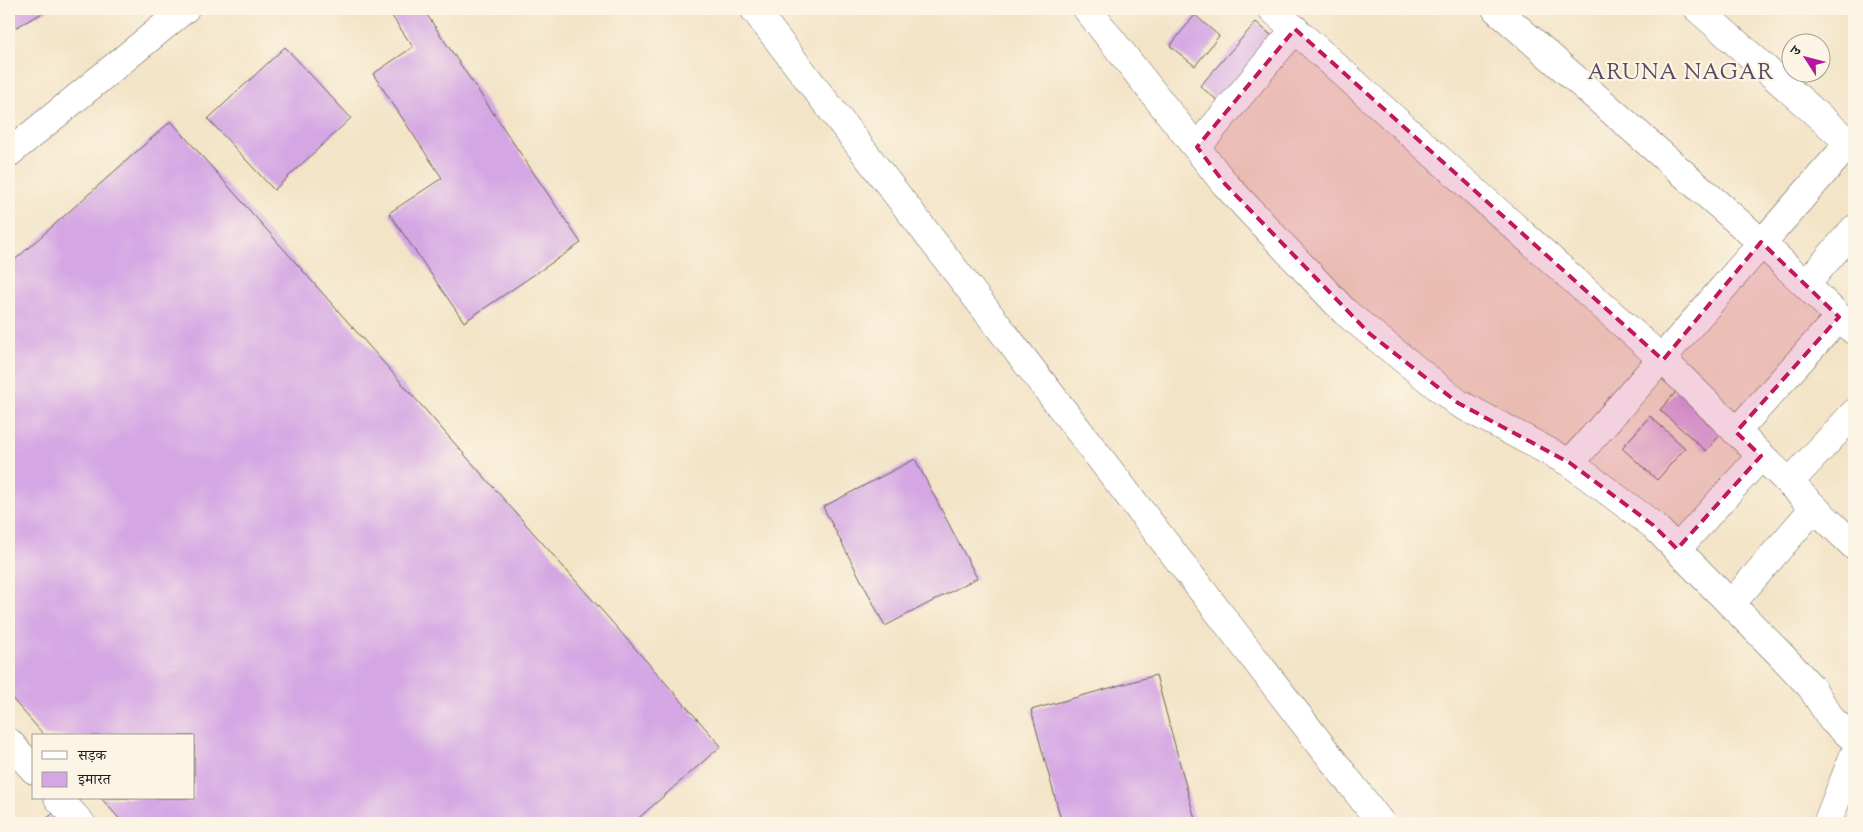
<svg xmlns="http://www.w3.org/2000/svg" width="1863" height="832" font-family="'Sorts Mill Goudy','Noto Serif Devanagari',serif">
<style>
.building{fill:#d4a6e4}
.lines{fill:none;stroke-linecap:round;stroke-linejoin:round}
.minor-casing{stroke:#676258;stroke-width:29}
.major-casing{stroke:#676258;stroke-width:29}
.minor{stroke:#fff;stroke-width:28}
.major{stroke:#fff;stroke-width:28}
.marked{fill:#c2185b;fill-opacity:0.2;stroke:#c2185b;stroke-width:4;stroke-dasharray:10 6;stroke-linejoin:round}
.labels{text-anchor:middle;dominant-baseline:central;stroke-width:4.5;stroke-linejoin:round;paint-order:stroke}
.neighbourhood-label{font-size:22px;letter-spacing:1px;fill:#5c4c62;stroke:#fcf5e5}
</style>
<rect width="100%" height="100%" fill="#fcf5e5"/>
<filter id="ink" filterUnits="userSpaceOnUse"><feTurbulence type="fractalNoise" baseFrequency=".02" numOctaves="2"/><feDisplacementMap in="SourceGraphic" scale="10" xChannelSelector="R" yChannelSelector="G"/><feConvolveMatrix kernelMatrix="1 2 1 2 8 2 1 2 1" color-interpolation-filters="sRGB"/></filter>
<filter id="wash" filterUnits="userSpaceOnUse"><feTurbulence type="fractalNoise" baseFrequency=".0096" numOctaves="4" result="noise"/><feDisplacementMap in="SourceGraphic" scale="20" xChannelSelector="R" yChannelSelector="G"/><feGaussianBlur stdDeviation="1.12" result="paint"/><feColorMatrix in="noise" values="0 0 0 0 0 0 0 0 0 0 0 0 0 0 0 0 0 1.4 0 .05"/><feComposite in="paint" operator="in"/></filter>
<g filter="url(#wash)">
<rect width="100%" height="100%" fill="#f3e4c7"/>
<g id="blocks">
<g class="building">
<path d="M9,9H50L9,31Z"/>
<path d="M387,9H423L581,243L464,322L389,213L442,178L373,74L413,47Z"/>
<path d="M1195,15L1219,36L1195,66L1170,46Z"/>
<path d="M1256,22L1279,42L1223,105L1200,86Z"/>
<path d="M285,47L351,118L274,190L208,119Z"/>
<path d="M171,121L721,746L633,823H123L101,798H194V736H45L9,695V265Z"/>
<path d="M1682,385L1728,426L1706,451L1660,410Z"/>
<path d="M1650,416L1685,448L1657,480L1622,448Z"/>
<path d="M915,459L977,578L885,626L823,507Z"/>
<path d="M1156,675L1196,823H1062L1031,710Z"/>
<path d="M56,811L66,823H41Z"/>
</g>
</g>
</g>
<g filter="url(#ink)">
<use href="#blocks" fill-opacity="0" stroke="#676258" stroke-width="1"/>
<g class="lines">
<defs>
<g id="minor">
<path d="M754,9L1381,823"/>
<path d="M1087,9L1225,184L1345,312L1458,403L1570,463L1653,525L1780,654L1811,687L1832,720L1854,739"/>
<path d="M1272,9L1663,360L1854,546"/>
<path d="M1496,9L1761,242L1854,331"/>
<path d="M1698,9L1854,147"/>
<path d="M1197,147L1295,29"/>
<path d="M9,153L185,9"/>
<path d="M1806,284L1854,229"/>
<path d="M1736,432L1839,317"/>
<path d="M1570,463C1666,355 1759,245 1854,138"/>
<path d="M1789,483L1854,413"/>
<path d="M1677,549L1761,456"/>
<path d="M1731,604L1814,508"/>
<path d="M9,742L34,770"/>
<path d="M58,798L81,823"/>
</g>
<path id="major" d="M1827,823L1854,755"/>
</defs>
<use href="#minor" class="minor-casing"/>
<use href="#major" class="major-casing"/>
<use href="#minor" class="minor"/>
<use href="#major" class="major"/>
</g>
</g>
<path class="marked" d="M1295,29L1663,360L1761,242L1839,317L1736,432L1761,456L1677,549L1653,525L1570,463L1458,403L1370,334L1225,184L1197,147Z"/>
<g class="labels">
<g class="neighbourhood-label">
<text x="1681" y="74">ARUNA NAGAR</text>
</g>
</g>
<rect width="1863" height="832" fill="none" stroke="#fcf5e5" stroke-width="30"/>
<rect x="32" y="734" width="162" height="65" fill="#fcf5e5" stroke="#a29e95"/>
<rect x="42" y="751" width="25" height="8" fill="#ffffff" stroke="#a29e95"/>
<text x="78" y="760" font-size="15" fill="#1c1c1c">सड़क</text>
<rect x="42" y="772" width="25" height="15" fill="#d4a6e4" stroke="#a29e95"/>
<text x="78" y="784" font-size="15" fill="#1c1c1c">इमारत</text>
<g transform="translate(1806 58) rotate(306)"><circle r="24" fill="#fcf5e5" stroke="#a29e95"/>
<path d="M0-4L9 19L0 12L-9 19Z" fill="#b5179e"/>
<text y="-8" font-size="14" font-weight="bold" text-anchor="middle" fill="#1c1c1c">उ</text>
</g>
</svg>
